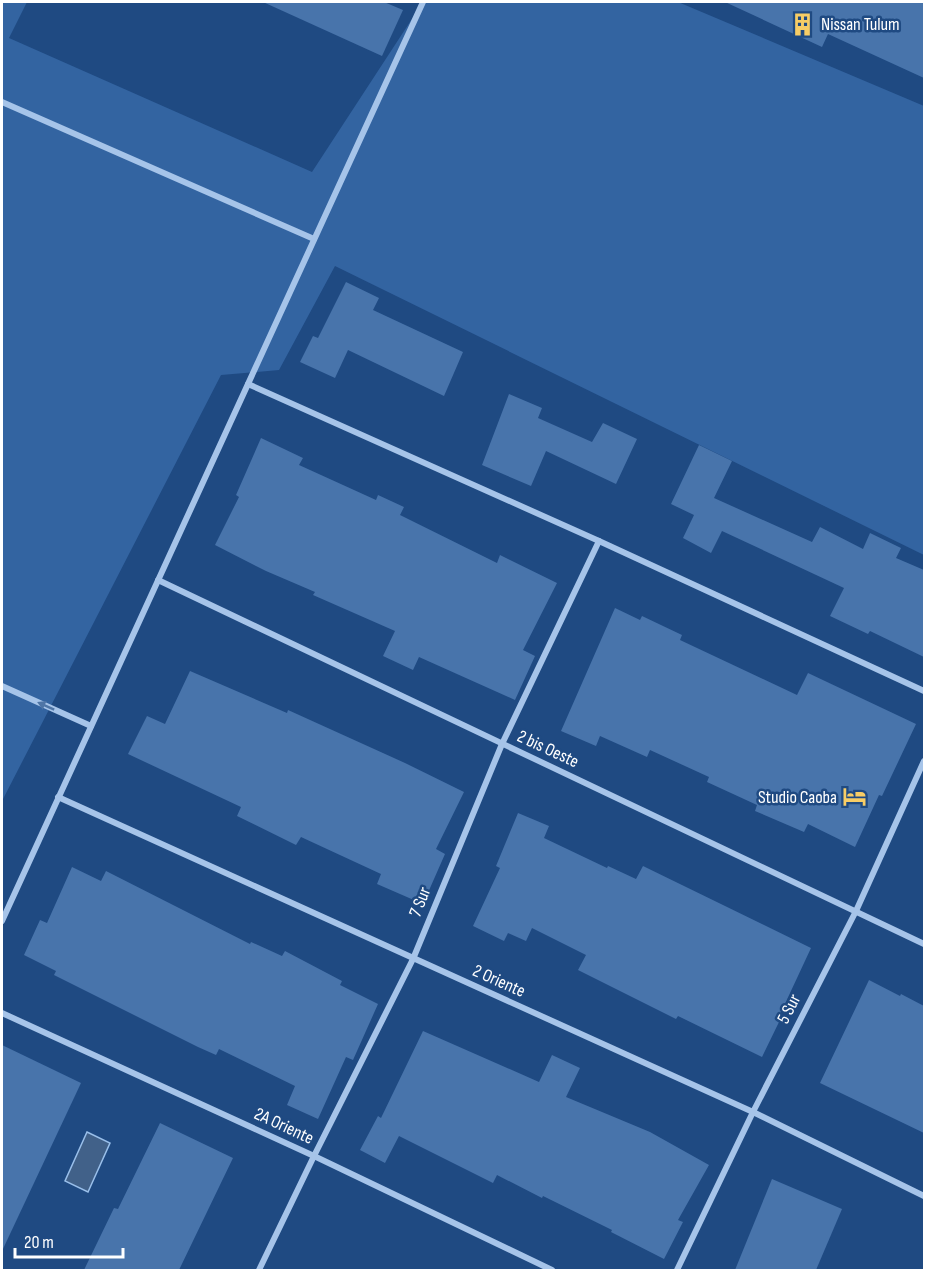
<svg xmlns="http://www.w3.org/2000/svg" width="926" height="1272" font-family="'Sofia Sans Condensed',sans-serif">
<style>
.green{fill:#3364a1}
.water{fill:#416189;stroke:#99bfea;stroke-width:1.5}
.building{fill:#4874ab}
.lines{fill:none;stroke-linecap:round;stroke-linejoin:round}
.street{stroke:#a6c4e9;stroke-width:6}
.oneway{fill:#4e75a6}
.labels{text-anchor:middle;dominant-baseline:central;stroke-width:5;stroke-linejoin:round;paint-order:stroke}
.poi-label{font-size:18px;fill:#fff;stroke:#1f4a82;text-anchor:start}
.street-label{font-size:18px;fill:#fff;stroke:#1f4a82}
</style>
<rect width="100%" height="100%" fill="#1f4a82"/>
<path class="green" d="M2,2H27L9,38L312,172L423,2H678L924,106V555L335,266L279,370L221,375L2,801Z"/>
<path class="water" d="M87,1132L110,1143L88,1192L65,1181Z"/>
<g class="building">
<path d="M263,2H384L403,10L382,56Z"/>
<path d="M725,2H924V78L828,34L822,47Z"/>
<path d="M346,282L379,298L373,310L463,352L444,396L348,350L335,378L300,362L313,336L318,338Z"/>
<path d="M509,394L542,408L538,418L592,442L603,423L637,439L616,484L546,451L531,486L482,465Z"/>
<path d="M261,438L303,458L299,465L376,500L378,495L404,507L400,515L497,563L500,555L557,583L523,650L535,656L515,700L419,657L413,670L383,656L395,631L313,595L315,592L266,571L215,545L239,497L236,495Z"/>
<path d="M699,445L732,461L714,498L812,542L820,527L863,549L870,533L901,548L896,558L924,570V657L870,631L868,634L830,616L844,588L722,531L711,553L683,538L694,515L671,504Z"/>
<path d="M615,608L640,620L642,616L682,635L680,640L797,695L808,673L916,724L882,796L879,795L855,847L808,824L804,832L755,811L757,805L707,782L709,777L650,750L647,757L600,736L596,746L561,731Z"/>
<path d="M190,671L287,713L288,710L405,763L464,792L436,849L445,854L423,904L377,884L381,874L301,837L296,845L237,816L241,807L128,754L147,716L165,724Z"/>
<path d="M518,813L549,826L544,838L607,868L608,866L636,879L643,866L811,948L777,1021L779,1022L762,1057L678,1016L676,1019L578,970L586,955L532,928L526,941L508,933L504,941L473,926L500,868L496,866Z"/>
<path d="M72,867L101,881L106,871L250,944L251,942L282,956L285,951L342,981L340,985L378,1004L353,1060L346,1057L318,1119L287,1105L295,1086L219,1049L216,1055L198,1047L54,975L56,971L24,955L40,920L47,923Z"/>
<path d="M869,980L900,996L901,994L924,1006V1133L820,1083Z"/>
<path d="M423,1031L539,1082L552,1055L580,1068L566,1097L650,1132L709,1165L678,1220L683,1222L664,1259L611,1232L612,1230L543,1196L542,1198L497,1175L493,1183L399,1136L385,1163L360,1150L378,1116L381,1118Z"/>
<path d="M2,1045L81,1083L2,1251Z"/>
<path d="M160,1123L233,1158L179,1270H84L114,1208L118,1209Z"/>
<path d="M772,1179L842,1209L816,1270H735Z"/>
</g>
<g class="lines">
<g class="street">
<path d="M2,102L314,239"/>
<path d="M248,384L599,541L924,691"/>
<path d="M158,580L924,944"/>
<path d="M2,686L91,726"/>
<path d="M58,797L753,1112L924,1196"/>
<path d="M2,921L423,2"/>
<path d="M2,1013L314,1156L552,1270"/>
<path d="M259,1270L314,1156L413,959L502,744L599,541"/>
<path d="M677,1270L753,1112L856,911L924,761"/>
</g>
</g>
<defs><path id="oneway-solid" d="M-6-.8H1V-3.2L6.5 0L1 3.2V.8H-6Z" transform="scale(1.5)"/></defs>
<use class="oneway" href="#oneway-solid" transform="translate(46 706) rotate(-156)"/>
<defs>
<symbol id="building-bare" viewBox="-9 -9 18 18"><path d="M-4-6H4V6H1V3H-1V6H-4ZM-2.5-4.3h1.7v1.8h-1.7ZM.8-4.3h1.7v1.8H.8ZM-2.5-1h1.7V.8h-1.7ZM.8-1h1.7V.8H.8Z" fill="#f7cd66" stroke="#1f4a82" stroke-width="2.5" paint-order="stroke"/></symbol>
<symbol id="hotel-bare" viewBox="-9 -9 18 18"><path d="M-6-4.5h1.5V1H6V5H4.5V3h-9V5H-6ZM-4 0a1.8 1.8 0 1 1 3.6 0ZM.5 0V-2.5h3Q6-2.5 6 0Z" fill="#f7cd66" stroke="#1f4a82" stroke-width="2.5" paint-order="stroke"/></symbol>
</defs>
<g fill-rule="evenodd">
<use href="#building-bare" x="786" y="8" width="33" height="33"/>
<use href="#hotel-bare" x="838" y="780" width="33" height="33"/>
</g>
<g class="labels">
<g class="poi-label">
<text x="821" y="24">Nissan Tulum</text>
<text x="837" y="797" text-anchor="end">Studio Caoba</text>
</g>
<g class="street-label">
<text transform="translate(548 749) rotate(25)">2 bis Oeste</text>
<text transform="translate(420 902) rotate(-68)">7 Sur</text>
<text transform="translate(499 981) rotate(24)">2 Oriente</text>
<text transform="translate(789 1009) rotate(-63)">5 Sur</text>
<text transform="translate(284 1126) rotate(25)">2A Oriente</text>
</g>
</g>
<rect width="926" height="1272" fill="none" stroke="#ffffff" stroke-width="6"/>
<path d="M15 1248v9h108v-9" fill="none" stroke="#ffffff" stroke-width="3"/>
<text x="24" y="1248" font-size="18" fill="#ffffff" stroke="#1f4a82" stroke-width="4.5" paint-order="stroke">20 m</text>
</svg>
